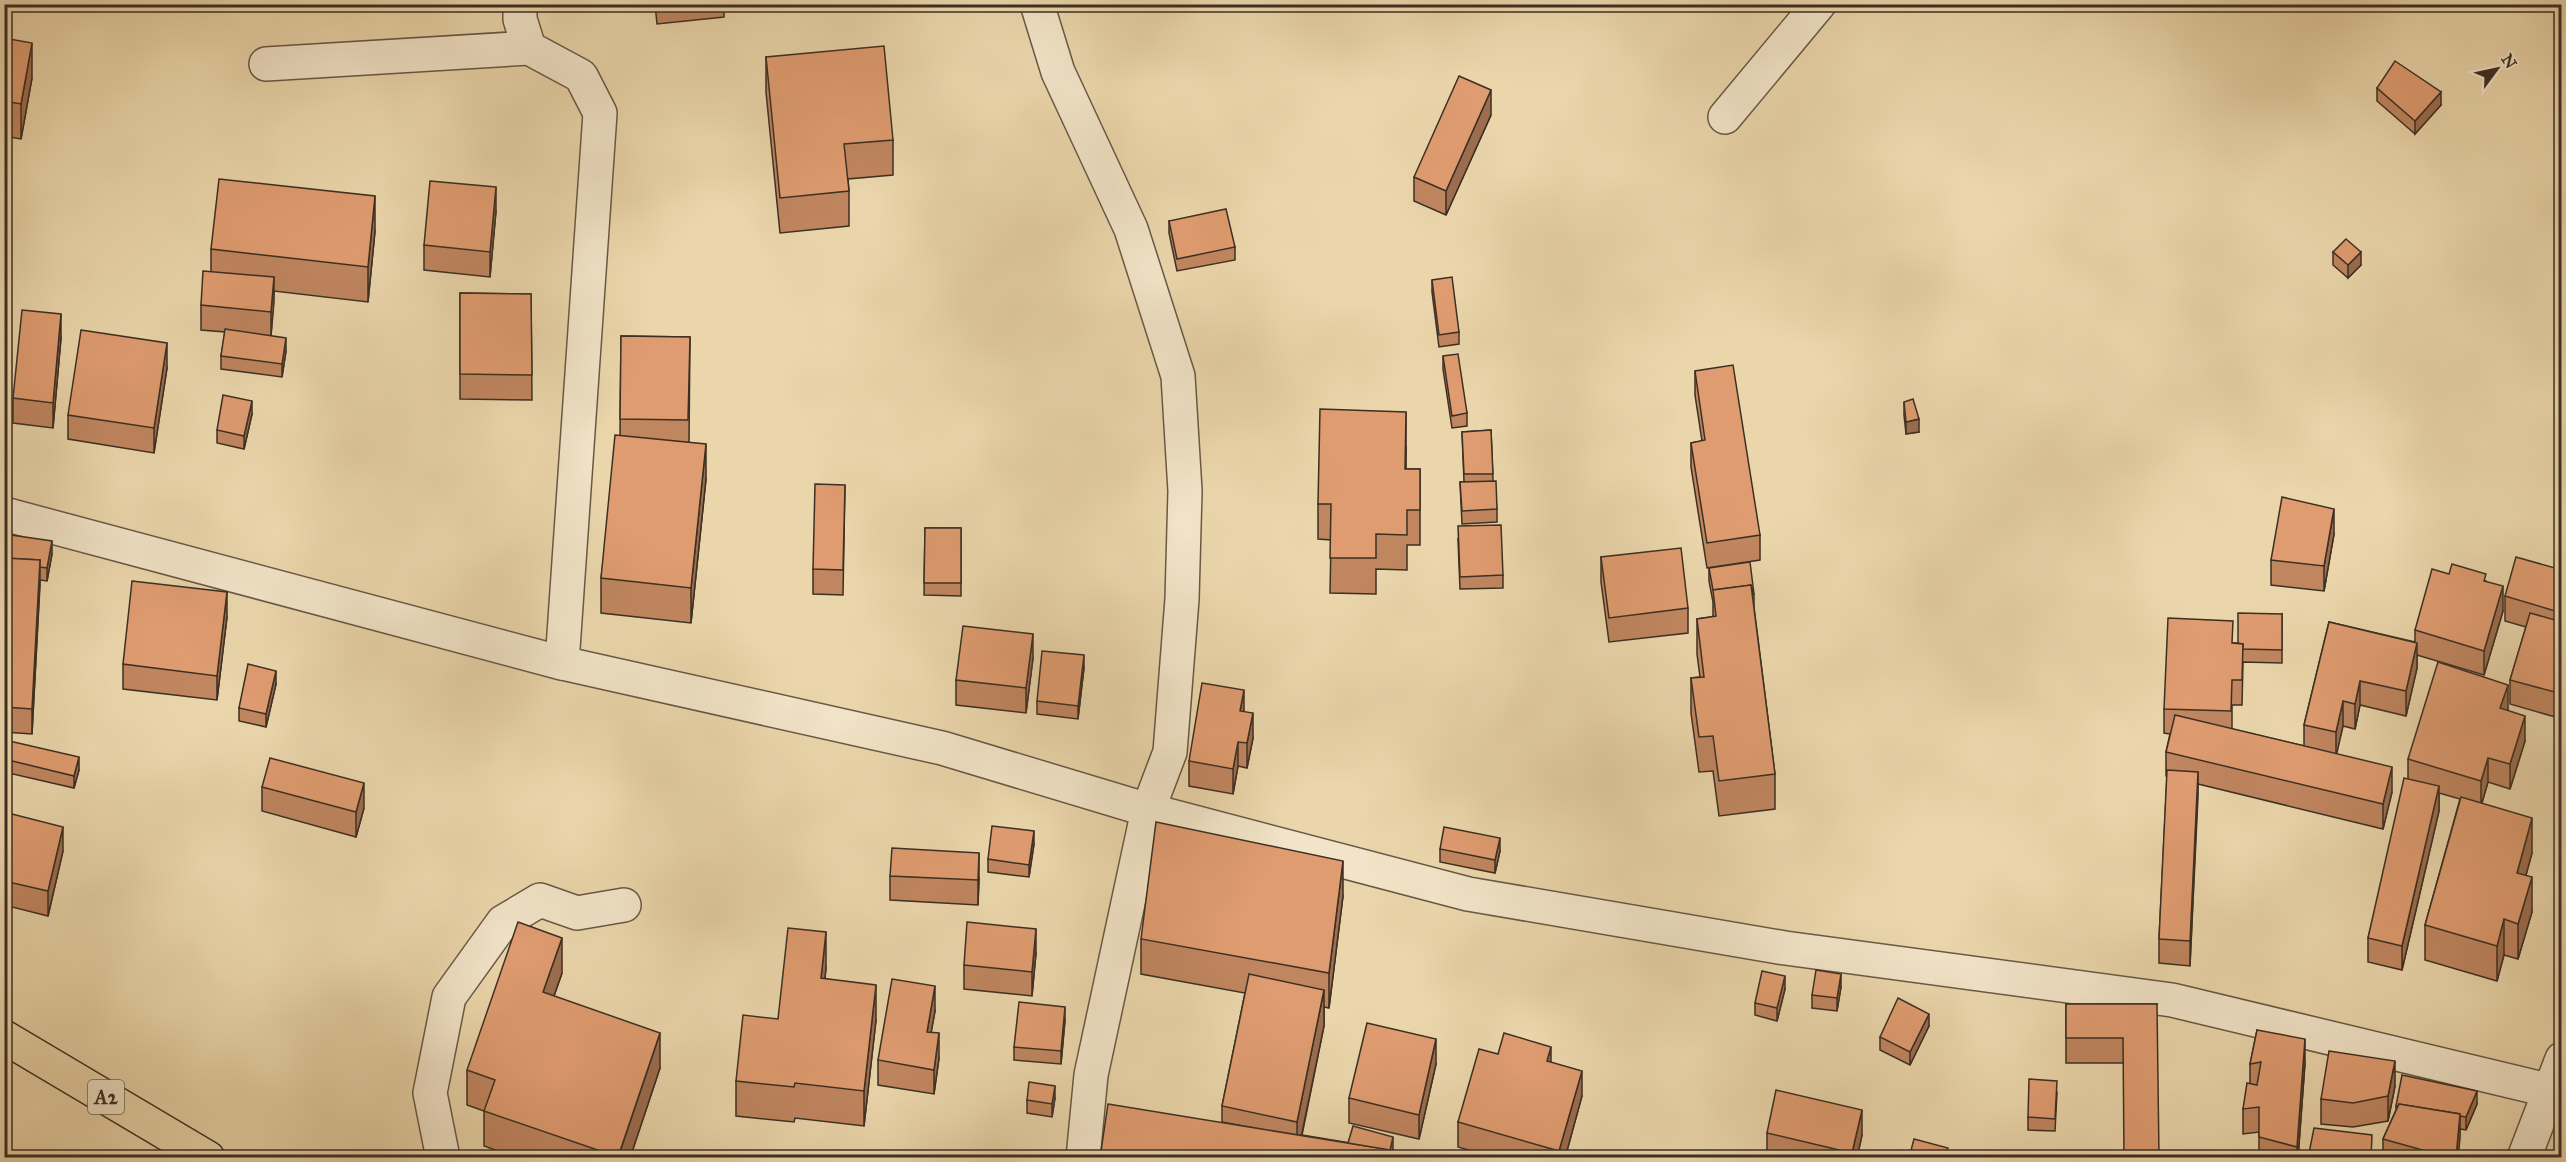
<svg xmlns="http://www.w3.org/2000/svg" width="2566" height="1162" font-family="'IM FELL Great Primer',serif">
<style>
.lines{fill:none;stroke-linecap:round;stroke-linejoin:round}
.minor-casing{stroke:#685945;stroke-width:36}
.primary-casing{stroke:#3c2f23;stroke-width:36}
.minor{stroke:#f2e4c8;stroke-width:33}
.primary{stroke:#ebd6ab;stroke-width:33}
.wall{fill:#c08660;stroke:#3c2f23;stroke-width:1.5}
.shaded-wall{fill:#9c6d4e;stroke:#3c2f23;stroke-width:1.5}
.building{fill:#df9c70;stroke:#3c2f23;stroke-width:1.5}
.labels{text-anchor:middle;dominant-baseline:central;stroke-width:5;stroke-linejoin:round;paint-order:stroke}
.shield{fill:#f2e4c8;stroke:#736554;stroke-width:1.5}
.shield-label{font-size:20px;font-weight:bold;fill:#3c2f23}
</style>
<rect width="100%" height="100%" fill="#ebd6ab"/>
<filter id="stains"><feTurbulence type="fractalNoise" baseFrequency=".00333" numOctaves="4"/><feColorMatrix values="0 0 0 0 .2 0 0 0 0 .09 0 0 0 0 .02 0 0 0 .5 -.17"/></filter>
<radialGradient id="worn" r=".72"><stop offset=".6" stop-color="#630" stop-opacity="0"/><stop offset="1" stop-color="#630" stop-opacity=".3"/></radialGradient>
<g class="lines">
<defs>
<g id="minor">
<path d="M520,4V19L529,48L581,76L600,113L562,663"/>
<path d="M1037,4L1058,72L1131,229L1178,376L1185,491L1182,599L1170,752L1148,810L1091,1075L1083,1158"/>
<path d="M266,64L529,48"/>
<path d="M1725,117L1819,4"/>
<path d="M4,514L562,663L942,748L1148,810L1468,894L1785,948L2172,1000L2551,1091L2562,1096"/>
<path d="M443,1158L430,1093L449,997L503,922L540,900L577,913L624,905"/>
<path d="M2524,1158L2562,1059"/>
</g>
<path id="primary" d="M4,1037L208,1158"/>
</defs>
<use href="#minor" class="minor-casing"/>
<use href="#primary" class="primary-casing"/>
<use href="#minor" class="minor"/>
<use href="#primary" class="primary"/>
</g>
<g class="wall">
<path d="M4,4H9L8,13H4Z"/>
<path d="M655,4H724V17L657,24Z"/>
<path d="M4,38L32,78L21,139L4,136Z"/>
<path d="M766,57L893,140V175L848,179L849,191V226L780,233L766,92Z"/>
<path d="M2377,88L2441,105L2415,134L2377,101Z"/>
<path d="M1491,115L1446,215L1414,201V177Z"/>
<path d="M496,211L490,277L424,270V245Z"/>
<path d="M1169,221L1235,247V260L1177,271L1169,233Z"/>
<path d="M375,231L368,302L274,291L271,336L286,351L282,377L221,369V356L225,332L201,330V305L211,272V249Z"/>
<path d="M2333,252L2361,265L2348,278L2333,265Z"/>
<path d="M1432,280L1459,332V344L1439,347L1432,292Z"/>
<path d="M460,293L531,294L532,400L460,399Z"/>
<path d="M621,336L690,337L689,443L706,479L691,623L601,613V578L620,436Z"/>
<path d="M61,338L53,428L13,423V398Z"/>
<path d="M1443,356L1467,413V426L1452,428L1443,369Z"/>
<path d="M167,368L154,453L68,439V415Z"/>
<path d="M1695,371L1760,535V560L1707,568L1691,467V443L1702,441L1695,395Z"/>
<path d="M1904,402L1919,432L1906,434L1904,415Z"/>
<path d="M252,414L244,449L217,443V430Z"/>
<path d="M1491,430L1493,481L1497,509V522L1462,524L1460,482H1464L1462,432Z"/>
<path d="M1406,447V469H1420V545H1407V570L1376,569V594L1330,593L1331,540L1318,539V504Z"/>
<path d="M845,485L843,595L813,594V569Z"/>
<path d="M925,528H961V596L924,595Z"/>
<path d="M4,534L52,554L47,581L40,580L32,734L4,732Z"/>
<path d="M2334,534L2324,591L2271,585V560Z"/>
<path d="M1458,539L1503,575V588L1460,589Z"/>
<path d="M1601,557L1688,608V633L1609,642L1601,582Z"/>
<path d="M1709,568L1754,594V607L1775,774V809L1719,816L1713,771L1699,772L1691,713V678L1700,677L1697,654V619L1713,617V602L1709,581Z"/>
<path d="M2562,570V719L2510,704V680L2526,627L2505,621V596Z"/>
<path d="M2449,574L2486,581L2503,611L2484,675L2417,655V668L2406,716L2360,705L2355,729L2343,726L2336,754L2392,792L2383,829L2198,784L2190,966L2159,963V939L2167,777L2166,776V752L2170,734L2164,733V709L2233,643H2238L2282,614V663L2243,662L2242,705H2232V729L2304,746V725L2329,622L2415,642V630Z"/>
<path d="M227,617L217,700L123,689V664Z"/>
<path d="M1033,658L1026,713L956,705V680Z"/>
<path d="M1084,668L1078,719L1037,714V701Z"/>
<path d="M276,684L266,727L239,721V708Z"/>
<path d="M2508,709V710L2525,741L2510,789L2488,782L2482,803L2532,853L2526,875L2532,912L2518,959L2504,955L2497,981L2425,960V925L2460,799L2439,793V811L2402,970L2368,962V938L2408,779V759Z"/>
<path d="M1244,711L1253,738L1247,768L1238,766L1233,794L1189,786V761Z"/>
<path d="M4,743L79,770L74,788L4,772Z"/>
<path d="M262,787L364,808L356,837L262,811Z"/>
<path d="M4,824L63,851L48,916L4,905Z"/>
<path d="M1034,844L1029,877L988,872V859Z"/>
<path d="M1440,849L1500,851L1495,873L1440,862Z"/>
<path d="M890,876L979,878L978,905L890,900Z"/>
<path d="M1343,896L1329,1008L1324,1007V1026L1302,1135L1393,1150L1415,1158L1222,1122V1106L1245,993L1141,974V939Z"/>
<path d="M1036,953L1032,996L964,989V965Z"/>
<path d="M826,968L825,978L876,1020L864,1126L795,1118L794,1122L736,1116V1081L778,1019Z"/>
<path d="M562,973L554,996L660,1068L630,1158H518L484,1146V1111L467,1105V1070Z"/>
<path d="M1841,987L1837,1011L1812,1008V995Z"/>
<path d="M1785,989L1777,1021L1755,1015V1003Z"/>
<path d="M2066,1004H2157L2123,1063H2066Z"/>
<path d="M935,1011L931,1032L939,1058L934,1094L878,1085V1060Z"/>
<path d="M1065,1020L1061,1064L1014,1060V1047Z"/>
<path d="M1929,1026L1910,1065L1880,1050V1037Z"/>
<path d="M2257,1030L2305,1063L2298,1158H2259V1132L2243,1134V1109L2250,1084V1064Z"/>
<path d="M1498,1054L1551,1062L1582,1096L1565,1158H1496L1458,1147V1122Z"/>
<path d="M1436,1064L1419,1139L1349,1123V1098Z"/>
<path d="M2395,1086L2388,1121L2353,1127L2321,1124V1099Z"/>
<path d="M2057,1093L2055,1131L2028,1130V1117Z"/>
<path d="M1055,1098L1052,1117L1027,1113V1100Z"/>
<path d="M2477,1104L2466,1130L2460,1129L2458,1158H2383V1139L2396,1110V1106Z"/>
<path d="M1767,1133L1862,1135L1857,1158H1767Z"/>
</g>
<g class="shaded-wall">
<path d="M32,43V78L21,139V104Z"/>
<path d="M1491,90V115L1446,215V191Z"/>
<path d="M2441,92V105L2415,134V121Z"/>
<path d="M496,187V211L490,277V252Z"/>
<path d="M375,196V231L368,302V267Z"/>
<path d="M2361,252V265L2348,278V265Z"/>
<path d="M274,277V302L271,336V312Z"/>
<path d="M61,314V338L53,428V403Z"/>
<path d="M286,338V351L282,377V364Z"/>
<path d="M167,343V368L154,453V428Z"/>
<path d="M252,401V414L244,449V436Z"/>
<path d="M1406,412V447L1405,504V469Z"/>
<path d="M1919,419V432L1906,434V422Z"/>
<path d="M706,444V479L691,623V588Z"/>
<path d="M2334,509V534L2324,591V566Z"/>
<path d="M52,541V554L47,581V568Z"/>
<path d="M40,560V585L32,734V709Z"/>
<path d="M2503,586V611L2484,675V651Z"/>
<path d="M227,592V617L217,700V676Z"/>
<path d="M1033,634V658L1026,713V688Z"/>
<path d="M2417,643V668L2406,716V691Z"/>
<path d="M1084,655V668L1078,719V706Z"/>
<path d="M276,671V684L266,727V714Z"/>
<path d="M2360,681V705L2355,729V704Z"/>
<path d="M2508,685V709L2500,733V708Z"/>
<path d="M1244,690V715L1240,711Z"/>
<path d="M2343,701V726L2336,757V732Z"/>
<path d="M1253,713V738L1247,768V743Z"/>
<path d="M2525,716V741L2510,789V764Z"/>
<path d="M1238,742V766L1233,794V769Z"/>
<path d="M79,757V770L74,788V776Z"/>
<path d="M2488,758V782L2481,806V781Z"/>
<path d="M2392,767V792L2383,829V804Z"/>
<path d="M2198,772V797L2190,966V941Z"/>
<path d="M364,783V808L356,837V812Z"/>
<path d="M2439,786V811L2402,970V946Z"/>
<path d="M2532,818V853L2517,908V873Z"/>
<path d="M63,827V851L48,916V891Z"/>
<path d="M1034,831V844L1029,877V865Z"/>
<path d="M1500,838V851L1495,873V860Z"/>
<path d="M979,853V878L978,905V880Z"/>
<path d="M1343,861V896L1329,1008V973Z"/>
<path d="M2532,877V912L2518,959V924Z"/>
<path d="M2504,919V955L2497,981V946Z"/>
<path d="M1036,929V953L1032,996V972Z"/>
<path d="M826,932V968L821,1013V978Z"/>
<path d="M562,938V973L543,1027V992Z"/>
<path d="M1841,974V987L1837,1011V998Z"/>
<path d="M1785,976V989L1777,1021V1008Z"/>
<path d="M876,985V1020L864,1126V1091Z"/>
<path d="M935,986V1011L927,1056V1032Z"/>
<path d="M1324,990V1026L1297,1157V1122Z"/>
<path d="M1065,1007V1020L1061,1064V1051Z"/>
<path d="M1929,1014V1026L1910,1065V1052Z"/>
<path d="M660,1033V1068L630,1158H618Z"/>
<path d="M939,1033V1058L934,1094V1070Z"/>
<path d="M1436,1039V1064L1419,1139V1115Z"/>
<path d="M2305,1039V1063L2298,1158H2297V1147Z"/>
<path d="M1551,1047V1071L1547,1061Z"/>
<path d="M2395,1061V1086L2388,1121V1096Z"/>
<path d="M1582,1071V1096L1565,1158H1559V1151Z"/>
<path d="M1055,1086V1098L1052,1117V1104Z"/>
<path d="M2477,1091V1104L2466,1130V1117Z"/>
<path d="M1862,1110V1135L1857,1158H1852V1153Z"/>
<path d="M2460,1114V1138L2458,1158H2456Z"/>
<path d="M1393,1137V1150L1391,1158H1388Z"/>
</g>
<g class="building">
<path d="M4,38L32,43L21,104L4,101Z"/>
<path d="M884,46L893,140L844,144L849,191L780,198L766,57Z"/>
<path d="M2395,61L2441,92L2415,121L2377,88Z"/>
<path d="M1459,76L1491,90L1446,191L1414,177Z"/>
<path d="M219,179L375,196L368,267L211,249Z"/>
<path d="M430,181L496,187L490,252L424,245Z"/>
<path d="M1226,209L1235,247L1177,259L1169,221Z"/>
<path d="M2346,239L2361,252L2348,265L2333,252Z"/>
<path d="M203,271L274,277L271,312L201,305Z"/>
<path d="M1452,277L1459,332L1439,335L1432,280Z"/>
<path d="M460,293L531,294L532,375L460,374Z"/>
<path d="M22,310L61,314L53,403L13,398Z"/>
<path d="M225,329L286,338L282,364L221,356Z"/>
<path d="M81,330L167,343L154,428L68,415Z"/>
<path d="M621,336L690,337L688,420L620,419Z"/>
<path d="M1458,354L1467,413L1452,416L1443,356Z"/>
<path d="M1733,365L1760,535L1707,543L1691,443L1705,440L1695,371Z"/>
<path d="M223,395L252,401L244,436L217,430Z"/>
<path d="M1913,399L1919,419L1906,422L1904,402Z"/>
<path d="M1320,409L1406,412L1405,469H1420V510H1407V535L1376,534V558H1330L1331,504H1318Z"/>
<path d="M1491,430L1493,474H1464L1462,432Z"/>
<path d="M615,435L706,444L691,588L601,578Z"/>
<path d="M1496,481L1497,509L1462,511L1460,482Z"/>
<path d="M815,484L845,485L843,570L813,569Z"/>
<path d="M2282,497L2334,509L2324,566L2271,560Z"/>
<path d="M1501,525L1503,575L1460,577L1458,526Z"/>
<path d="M925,528H961V583H924Z"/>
<path d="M4,534L52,541L47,568L40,567V560L5,558L4,561Z"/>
<path d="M1681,548L1688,608L1609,618L1601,557Z"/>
<path d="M2516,557L2562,570V613L2505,596Z"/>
<path d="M5,558L40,560L32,709L4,707Z"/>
<path d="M1750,562L1754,594H1753L1751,585L1713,590L1709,568Z"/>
<path d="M2452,564L2486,574L2484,581L2503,586L2484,651L2415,630L2432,569L2449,574Z"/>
<path d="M132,581L227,592L217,676L123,664Z"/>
<path d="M1751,585L1775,774L1719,781L1713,736L1699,737L1691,678L1704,677L1697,619L1716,616L1713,590Z"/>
<path d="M2238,613L2282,614V650L2243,649V644L2238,643Z"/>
<path d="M2530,613L2562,622V694L2510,680Z"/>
<path d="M2168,618L2233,621L2232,643L2243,644L2242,680H2232L2231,711L2164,709Z"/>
<path d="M2329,622L2417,643L2406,691L2360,681L2355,704L2343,701L2336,732L2304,725Z"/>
<path d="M963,626L1033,634L1026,688L956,680Z"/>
<path d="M1042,651L1084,655L1078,706L1037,701Z"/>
<path d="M2438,662L2508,685L2500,708L2525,716L2510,764L2488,758L2481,781L2408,759Z"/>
<path d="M248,664L276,671L266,714L239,708Z"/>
<path d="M1202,683L1244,690L1240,711L1253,713L1247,743L1238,742L1233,769L1189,761Z"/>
<path d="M2175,715L2392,767L2383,804L2166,752Z"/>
<path d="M5,740L79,757L74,776L4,759Z"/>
<path d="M270,758L364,783L356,812L262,787Z"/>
<path d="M2167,770L2198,772L2190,941L2159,939Z"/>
<path d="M2404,778L2439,786L2402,946L2368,938Z"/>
<path d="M2461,797L2532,818L2517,873L2532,877L2518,924L2504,919L2497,946L2425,925Z"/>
<path d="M8,813L63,827L48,891L4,881V824Z"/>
<path d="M1156,822L1343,861L1329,973L1141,939Z"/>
<path d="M992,826L1034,831L1029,865L988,859Z"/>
<path d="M1444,827L1500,838L1495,860L1440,849Z"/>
<path d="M892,848L979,853L978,880L890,876Z"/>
<path d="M518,922L562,938L543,992L660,1033L618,1157L484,1111L495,1080L467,1070Z"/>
<path d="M967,922L1036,929L1032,972L964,965Z"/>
<path d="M788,928L826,932L821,978L876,985L864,1091L795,1083L794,1087L736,1081L743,1015L778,1019Z"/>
<path d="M1816,970L1841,974L1837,998L1812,995Z"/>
<path d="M1762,971L1785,976L1777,1008L1755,1003Z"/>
<path d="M1249,974L1324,990L1297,1122L1222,1106Z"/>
<path d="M892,979L935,986L927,1032L939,1033L934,1070L878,1060Z"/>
<path d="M1898,998L1929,1014L1910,1052L1880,1037Z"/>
<path d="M1019,1002L1065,1007L1061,1051L1014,1047Z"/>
<path d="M2066,1004H2157L2159,1157L2124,1158L2123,1038H2066Z"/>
<path d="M1367,1023L1436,1039L1419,1115L1349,1098Z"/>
<path d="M2257,1030L2305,1039L2297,1147L2259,1137V1107L2243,1109L2247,1083L2257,1085L2261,1062L2250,1064Z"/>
<path d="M1504,1033L1551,1047L1547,1061L1582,1071L1559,1151L1458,1122L1479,1049L1498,1054Z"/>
<path d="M2329,1051L2395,1061L2388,1096L2353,1103L2321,1099Z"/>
<path d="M2402,1075L2477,1091L2466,1117L2460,1116V1114L2399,1104L2398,1106H2396Z"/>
<path d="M2029,1079L2057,1081L2055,1119L2028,1117Z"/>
<path d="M1029,1082L1055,1086L1052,1104L1027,1100Z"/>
<path d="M1776,1090L1862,1110L1852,1153L1767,1133Z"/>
<path d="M1108,1104L1415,1154L1414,1158H1100Z"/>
<path d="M2399,1104L2460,1114L2456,1158H2451L2383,1139Z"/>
<path d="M1353,1126L1393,1137L1390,1150L1348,1143Z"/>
<path d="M2314,1128L2372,1135L2371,1158H2308Z"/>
<path d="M1914,1139L1948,1148L1946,1158H1909Z"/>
</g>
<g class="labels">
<rect class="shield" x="88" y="1080" width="36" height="34" rx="4.5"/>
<g class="shield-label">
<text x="106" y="1097">A2</text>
</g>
</g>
<rect width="2566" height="1162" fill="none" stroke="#ebd6ab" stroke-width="24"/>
<rect x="6" y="6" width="2554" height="1150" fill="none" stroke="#3c2f23" stroke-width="3"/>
<rect x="12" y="12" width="2542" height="1138" fill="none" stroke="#3c2f23" stroke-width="1.5"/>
<g transform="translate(2497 69) rotate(57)" stroke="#f2e4c8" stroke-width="4.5" paint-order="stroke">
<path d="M0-4.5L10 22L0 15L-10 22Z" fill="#3c2f23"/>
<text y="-9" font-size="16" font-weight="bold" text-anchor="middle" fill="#3c2f23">N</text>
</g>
<rect width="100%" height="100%" filter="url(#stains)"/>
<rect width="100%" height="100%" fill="url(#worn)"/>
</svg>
